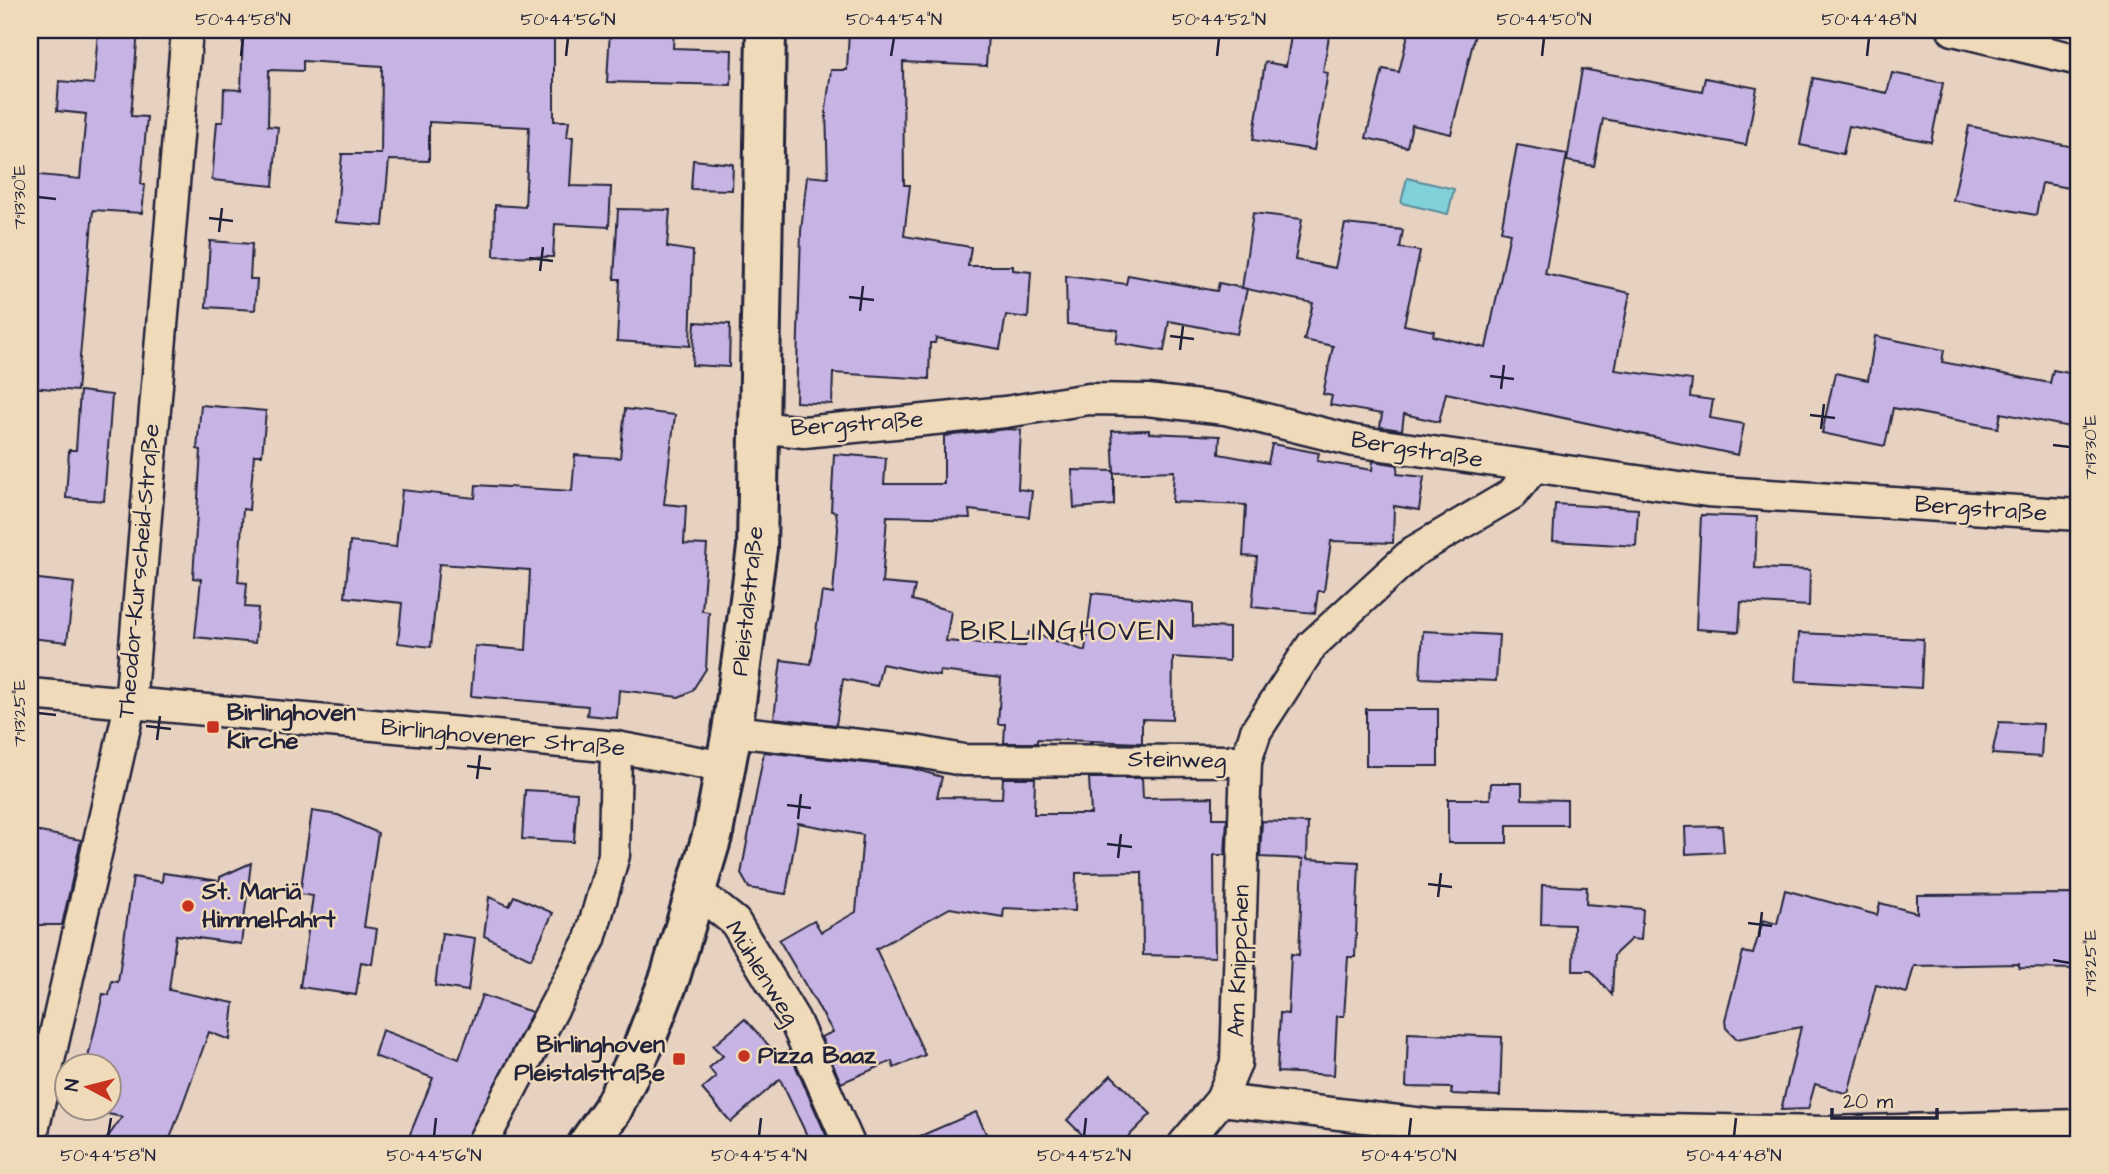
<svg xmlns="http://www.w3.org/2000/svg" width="2109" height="1174" font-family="'Architects Daughter',sans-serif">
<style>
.water{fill:#81d1da;stroke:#5b8b9a;stroke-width:2}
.building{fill:#c8b4e4;stroke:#22223b;stroke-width:2}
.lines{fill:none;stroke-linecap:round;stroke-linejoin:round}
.street-casing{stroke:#22223b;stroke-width:35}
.secondary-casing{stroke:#22223b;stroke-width:44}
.street{stroke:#efdab9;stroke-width:30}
.secondary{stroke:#efdab9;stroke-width:38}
.ticks{fill:none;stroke:#22223b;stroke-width:2.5}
.poi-dot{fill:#c8321e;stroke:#efdab9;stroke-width:2.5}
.labels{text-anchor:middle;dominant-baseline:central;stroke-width:5;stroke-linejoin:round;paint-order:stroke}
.street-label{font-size:24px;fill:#22223b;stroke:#efdab9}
.poi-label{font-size:24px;font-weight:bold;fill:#22223b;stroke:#efdab9;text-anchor:start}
.quarter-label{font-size:28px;letter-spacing:2px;fill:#22223b;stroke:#efdab9}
.neatline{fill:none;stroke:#22223b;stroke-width:2.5}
.ticks-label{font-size:18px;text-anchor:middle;fill:#22223b}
</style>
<rect width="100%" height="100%" fill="#e7d2c2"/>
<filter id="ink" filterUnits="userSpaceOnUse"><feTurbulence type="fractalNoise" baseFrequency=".0143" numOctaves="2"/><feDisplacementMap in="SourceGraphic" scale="14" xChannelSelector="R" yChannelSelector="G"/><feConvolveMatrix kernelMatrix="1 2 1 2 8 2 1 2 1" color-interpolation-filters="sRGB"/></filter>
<g filter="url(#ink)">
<path class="water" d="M1407,178L1454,189L1448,214L1401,203Z"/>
<g class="building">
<path d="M98,30H138L131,116L147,117L141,184L145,185L142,213L93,210L77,391L30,387L36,283H30V174L80,179L86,114L57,111L59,81L94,84Z"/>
<path d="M243,30H554V121H569L567,137H573L570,186L611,187L609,227L555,224L553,257L494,256L495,205L525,207L529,127L429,122V161L389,160L383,226L336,222L342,154H381L382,66L303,61V71L269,70L268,126L278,127L273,186L212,180L217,122H223L224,89L241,90Z"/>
<path d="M610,30H674L673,48L732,50L731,85L607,82Z"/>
<path d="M849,30H977V33L988,34L986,66L903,62L904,185H910L904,236L971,247L968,266H1013V270L1031,272L1028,318L1006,315L1000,349L936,338L935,343H930L929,379L833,373L832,404L796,402L801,231L807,176L828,178L826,110L831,70H847Z"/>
<path d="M1292,30L1329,36L1323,72L1328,73L1314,150L1253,140L1265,62L1286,66Z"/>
<path d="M1409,30H1476L1451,134L1412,125L1407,147L1366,138L1383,69L1399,72Z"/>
<path d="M1582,69L1702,91L1705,78L1757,88L1746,145L1603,119L1594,166L1567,161Z"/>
<path d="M1892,73L1943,83L1931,142L1849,126L1843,154L1800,145L1813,78L1887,93Z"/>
<path d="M1969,126L2079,148V190L2042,183L2036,215L1953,200Z"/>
<path d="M1517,145L1567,154L1545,274L1630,293L1615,370L1692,380L1690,397L1713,400L1710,418L1744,424L1738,455L1446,393L1439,422L1404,414L1402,430L1380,427L1382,414L1330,405L1332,396L1323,394L1333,346L1304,340L1313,303L1242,288L1253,213L1302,219L1295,260L1335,268L1345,224L1403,230L1400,248L1420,251L1404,325L1434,331L1433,336L1486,348L1510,233L1501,231Z"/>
<path d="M693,160L733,164L732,190L691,189Z"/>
<path d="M618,209L670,210L667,247L693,251L690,346L617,341L620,279H614Z"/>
<path d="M210,241L252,244L250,279H257L255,310L206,307Z"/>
<path d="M1128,275L1217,291L1219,283L1247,289L1237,334L1169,321L1164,351L1116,343L1118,330L1067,324L1066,276L1126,284Z"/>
<path d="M695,322L730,324L729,367L692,365Z"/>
<path d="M1875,336L1944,350L1942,362L2050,383L2053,370L2079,375V429L2001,413L1998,428L1893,408L1885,446L1822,433L1835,373L1868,380Z"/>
<path d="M80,391L112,395L104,501L66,498L69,450H76Z"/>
<path d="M201,405L266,411L262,455H254L249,510L243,509L238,582L247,583L245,607L258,608L255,643L195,637L201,579L193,578L201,450L197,449Z"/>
<path d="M625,409L675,415L664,504L686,506L684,544L707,545L702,611L709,612L706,669L692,691L679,697L619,690L617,718L587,715L588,706L471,696L475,646L526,650L530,570L439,564L431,647L398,643L402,603L345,597L350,542L396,547L402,490L475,498L476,485L572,491L575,455L620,458Z"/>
<path d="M1008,429L1021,430L1018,489L1032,491L1029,517L969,510L970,518L887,516L882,583L915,586L912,600L951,611L946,641L996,645L1025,646L1029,632L1085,651L1092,593L1193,603V626L1229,628V661L1173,657L1172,720L1142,719V743L1037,739V743H1004L1005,724H998L1001,678L940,671L939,676L882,664L877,686L843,679L836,725L774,718L781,660L811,664L822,592L833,594L838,528L836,512L831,511L834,454L886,458L884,484H944V436Z"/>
<path d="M1149,430V433L1220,436L1219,454L1268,463L1272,444L1319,453L1317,461L1372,470L1373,461L1398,465L1397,474L1424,477L1419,510L1394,506L1393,543L1331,541L1324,591H1318L1315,613L1252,607L1257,557L1243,556L1246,505L1172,502L1174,471L1114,473L1112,431Z"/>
<path d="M1072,470L1114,471V505L1074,508Z"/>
<path d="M1555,504L1638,509L1636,546L1553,541Z"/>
<path d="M1701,515L1757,517L1755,568L1810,570L1809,606L1741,602L1739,632L1696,629Z"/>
<path d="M30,578L74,583L67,642L30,638Z"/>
<path d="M1423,631L1499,635L1496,681L1420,678Z"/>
<path d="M1799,633L1923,639L1921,688L1796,681Z"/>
<rect x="1366" y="709" width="72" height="57"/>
<path d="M1999,722L2043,724L2041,757L1992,754Z"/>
<path d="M764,752L911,768L942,777L937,797L1002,798L1003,778H1035L1034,814H1091L1089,778H1142L1143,798L1213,797V818H1227L1225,855H1214L1215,957L1143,955L1142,872L1076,873L1075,911L1004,908L1003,917L950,908L876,949L925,1055L894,1068L892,1061L841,1083L821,1037L833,1032L779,940L814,920L821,932L856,912L863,835L798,823L786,894L749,888L741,874Z"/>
<path d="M1491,783H1522V799L1567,800V825H1507V843H1448V799H1490Z"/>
<path d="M525,790L577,793L574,842L522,839Z"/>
<path d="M312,811L338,815L378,833L364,927L377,929L372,964L361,962L356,995L300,987L313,896L300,894Z"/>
<path d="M1262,821L1308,823L1307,859L1359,862L1355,957H1348L1344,1016H1337L1334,1075L1277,1072L1280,1013L1288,1014L1291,954L1299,955L1303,859L1260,857Z"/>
<path d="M1722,826L1724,852L1686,854L1685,827Z"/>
<path d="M30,830L81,840L62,925H30Z"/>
<path d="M251,863L241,944L176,935L169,990L234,1003L230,1040L209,1032L168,1144H103L122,1117L80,1108H108V1066H86L103,994L109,995L112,981L118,982L133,877L162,882L163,873L220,881V877Z"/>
<path d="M1542,885L1587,887L1586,904L1643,909L1641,940L1631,939L1614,955L1612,995L1591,971H1573L1574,925L1541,924Z"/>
<path d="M1785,890L1877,915L1880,903L1917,913V895L2079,894V969L2019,968V964L1914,966L1907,993L1876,985L1848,1094L1815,1084L1808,1109L1781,1110L1801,1027L1737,1039L1726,1028L1725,1020L1743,952L1753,954L1763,920L1777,924Z"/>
<path d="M514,896L553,913L531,959L484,936L489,897L509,906Z"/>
<path d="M442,933L475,938L468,991L435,986Z"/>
<path d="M482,995L532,1012L465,1144H406L433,1078L374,1056L382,1030L459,1059Z"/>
<path d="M745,1019L778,1056L789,1051L830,1144H811L780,1079L731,1122L702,1089L716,1077L709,1068L723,1056L713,1046Z"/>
<path d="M1408,1033L1502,1037L1500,1096L1451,1094L1452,1088L1406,1087Z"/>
<path d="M64,1073L66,1074V1105L57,1103Z"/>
<path d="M1111,1075L1151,1114L1121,1144H1092L1067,1120Z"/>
<path d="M976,1112L991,1144H902Z"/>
</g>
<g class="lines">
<defs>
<g id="street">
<path d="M1953,30L2079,60"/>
<path d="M759,427L804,432L1005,412L1089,399L1147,400L1225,409L1354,441L1707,491L2079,515"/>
<path d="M30,694L616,747L725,767"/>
<path d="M732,731L914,751L963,760L1246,761L1256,731L1312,645L1413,552L1512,494L1533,468"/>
<path d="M695,890L735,922L794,1019L849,1144"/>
<path d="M1221,1100L1432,1125L1829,1132L2079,1125"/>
<path d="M30,1144L130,705L187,30"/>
<path d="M482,1144L590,939L614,855L616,747"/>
<path d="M1184,1144L1221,1100L1236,1063L1246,761"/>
</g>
<path id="secondary" d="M588,1144L612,1110L644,1044L670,977L713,833L732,731L757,548L766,30"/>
</defs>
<use href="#street" class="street-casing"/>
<use href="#secondary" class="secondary-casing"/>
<use href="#street" class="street"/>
<use href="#secondary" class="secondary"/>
</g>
</g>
<path class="ticks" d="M241,56L243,38M566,56L568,38M891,56L894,38M1217,56L1219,38M1542,56L1544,38M1867,56L1869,38M38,197L56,199M209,218L233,221M219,232L222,208M529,258L553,261M540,271L543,247M849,297L874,300M860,311L863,286M1170,336L1194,339M1180,350L1183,326M1490,376L1514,379M1501,389L1504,365M1810,415L1835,418M1821,429L1824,404M2053,445L2070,447M38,713L56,715M146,726L171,729M157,740L160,716M467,766L491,769M477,779L480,755M787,805L811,808M798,819L801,794M1107,844L1132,847M1118,858L1121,834M1428,884L1452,887M1438,897L1441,873M1748,923L1772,926M1759,937L1762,912M2053,960L2070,963M108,1136L111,1118M434,1136L436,1118M759,1136L761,1118M1084,1136L1086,1118M1409,1136L1411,1118M1734,1136L1736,1118"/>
<g class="poi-dot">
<rect x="206" y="720" width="14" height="14" rx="3.5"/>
<circle cx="188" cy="906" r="7"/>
<circle cx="744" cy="1056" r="7"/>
<rect x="672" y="1052" width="14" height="14" rx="3.5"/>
</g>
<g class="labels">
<g class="street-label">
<text transform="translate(857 424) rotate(-4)">Bergstraße</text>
<text transform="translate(1417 450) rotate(9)">Bergstraße</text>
<text transform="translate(1981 509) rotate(4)">Bergstraße</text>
<text transform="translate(139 571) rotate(-85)">Theodor-Kurscheid-Straße</text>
<text transform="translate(748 601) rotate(-84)">Pleistalstraße</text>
<text transform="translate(503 738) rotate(5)">Birlinghovener Straße</text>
<text transform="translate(1177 760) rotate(1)">Steinweg</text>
<text transform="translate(1239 961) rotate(-88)">Am Knippchen</text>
<text transform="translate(762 973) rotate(58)">Mühlenweg</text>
</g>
<g class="poi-label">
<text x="227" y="713">Birlinghoven<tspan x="227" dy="28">Kirche</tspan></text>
<text x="202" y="892">St. Mariä<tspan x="202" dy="28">Himmelfahrt</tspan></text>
<text x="665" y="1045" text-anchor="end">Birlinghoven<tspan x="665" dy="28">Pleistalstraße</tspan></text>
<text x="758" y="1056">Pizza Baaz</text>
</g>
<g class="quarter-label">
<text x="1068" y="631">BIRLINGHOVEN</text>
</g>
</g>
<rect width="2109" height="1174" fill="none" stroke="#efdab9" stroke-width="77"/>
<g transform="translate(88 1087) rotate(277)"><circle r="33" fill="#efdab9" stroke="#9d9087" stroke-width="2"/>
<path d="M0-5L12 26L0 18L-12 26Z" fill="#c8321e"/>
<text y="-10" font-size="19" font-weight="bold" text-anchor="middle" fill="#22223b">N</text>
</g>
<path d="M1832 1108v10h105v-10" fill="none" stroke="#22223b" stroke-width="3.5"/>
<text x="1843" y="1108" font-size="21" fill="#22223b" stroke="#efdab9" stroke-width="5" paint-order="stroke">20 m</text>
<rect x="38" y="38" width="2032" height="1098" class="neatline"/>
<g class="ticks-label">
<text x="243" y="25">50°44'58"N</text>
<text x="568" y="25">50°44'56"N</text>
<text x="894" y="25">50°44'54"N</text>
<text x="1219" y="25">50°44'52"N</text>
<text x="1544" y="25">50°44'50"N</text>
<text x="1869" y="25">50°44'48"N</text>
<text transform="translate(19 197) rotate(-90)" y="6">7°13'30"E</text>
<text transform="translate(2090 447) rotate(-90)" y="6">7°13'30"E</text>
<text transform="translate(19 713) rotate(-90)" y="6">7°13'25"E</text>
<text transform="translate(2090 963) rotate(-90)" y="6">7°13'25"E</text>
<text x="108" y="1161">50°44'58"N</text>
<text x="434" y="1161">50°44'56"N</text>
<text x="759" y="1161">50°44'54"N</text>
<text x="1084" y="1161">50°44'52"N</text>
<text x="1409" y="1161">50°44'50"N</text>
<text x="1734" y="1161">50°44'48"N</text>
</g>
</svg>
